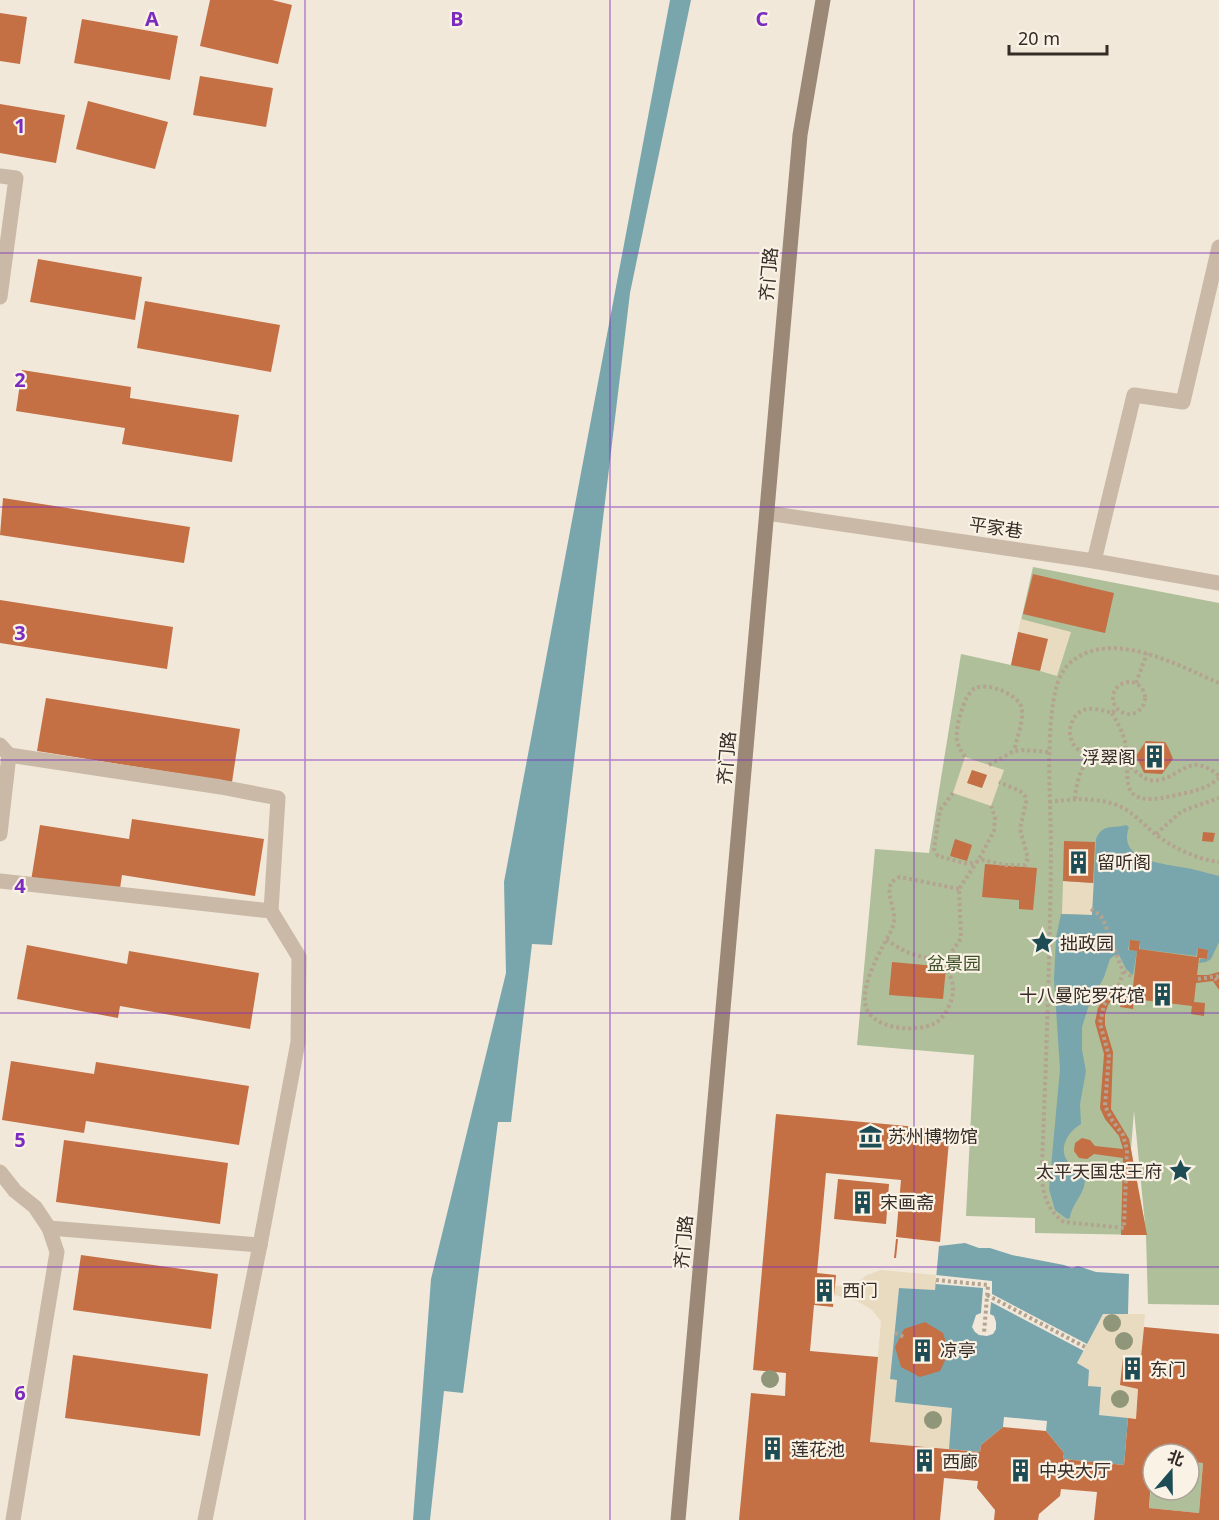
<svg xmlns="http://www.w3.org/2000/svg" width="1219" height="1520" font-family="'Noto Sans','Noto Sans SC',sans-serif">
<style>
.green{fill:#afbf9a;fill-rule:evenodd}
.plaza{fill:#e9dbc0;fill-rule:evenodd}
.water{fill:#79a6ad}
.pier{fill:#f1e8d9}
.building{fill:#c46f44;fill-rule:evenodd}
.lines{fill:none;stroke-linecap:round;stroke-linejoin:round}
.path{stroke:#b4a390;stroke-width:4;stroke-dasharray:3 3;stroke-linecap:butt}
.service{stroke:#c9b9a6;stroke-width:15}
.minor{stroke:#c9b9a6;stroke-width:15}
.tertiary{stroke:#c9b9a6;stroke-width:15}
.secondary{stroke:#9c8877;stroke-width:15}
.tree{fill:#909679}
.grid{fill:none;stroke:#7b2cbf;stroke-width:1.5;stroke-opacity:0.55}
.labels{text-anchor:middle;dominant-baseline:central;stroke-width:4.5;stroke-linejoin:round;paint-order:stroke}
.street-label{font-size:18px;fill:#352c27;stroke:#f9f2e5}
.poi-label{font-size:18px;fill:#352c27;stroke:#f9f2e5;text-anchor:start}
.park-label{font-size:18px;fill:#40522b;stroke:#f9f2e5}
.grid-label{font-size:20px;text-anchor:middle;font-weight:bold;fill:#7b2cbf;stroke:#f9f2e5;stroke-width:4.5;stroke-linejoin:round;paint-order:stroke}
</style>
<rect width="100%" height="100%" fill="#f1e8d9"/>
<g class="green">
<path d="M1033,567L1219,603V1305L1148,1304L1146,1235L1035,1233V1218L966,1216L974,1055L857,1045L875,849L929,853L961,654L1011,665ZM1134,1111L1145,1224L1131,1149Z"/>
<path d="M1189,1462L1203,1463L1199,1513L1149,1508L1153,1465V1490H1189Z"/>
</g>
<g class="plaza">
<path d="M1021,619L1071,632L1057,676L1040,671L1047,639L1018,632Z"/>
<path d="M965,757L1004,770L991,806L953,793ZM972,770L987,775L982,788L968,783Z"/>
<path d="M1063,881L1095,883L1092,915L1062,914Z"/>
<path d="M881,1270L936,1275L935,1290L899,1288L890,1378L897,1379L895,1402L953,1408L949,1449L870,1442L881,1321L872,1310L864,1305L855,1300L834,1295L835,1286L855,1284L867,1275Z"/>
<path d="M1103,1314H1145L1141,1357H1123L1120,1385L1138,1389L1136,1419L1099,1415L1077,1363Z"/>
</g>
<g class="water">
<path d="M670,0H691L630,293L552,945L532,944L511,1122H498L463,1393L444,1391L430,1520H413L431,1279L506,973L504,882Z"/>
<path d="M1126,825L1129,827C1116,863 1170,864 1192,869C1201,871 1210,874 1219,876V942L1211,959L1206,962L1199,963L1200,959H1207L1208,950L1198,948L1196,956L1140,949V941L1130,940L1128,950L1137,951L1133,975L1126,969L1119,955H1115L1110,959L1104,977L1089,1005L1082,1027V1050L1086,1071L1080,1104L1081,1124C1067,1132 1056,1151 1071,1165C1075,1168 1080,1170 1084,1173C1089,1192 1072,1201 1070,1218L1067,1219L1055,1210L1049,1189L1060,1069L1054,979L1056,938L1061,914L1092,915L1096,839C1103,823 1112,829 1126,825Z"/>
<path d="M965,1243L979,1248H990L1012,1255L1064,1265L1072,1268L1078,1266L1096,1272L1129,1274L1128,1314H1103L1077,1363L1089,1370L1088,1386L1101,1387L1099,1415L1128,1418L1124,1465L1063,1459L1064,1453L1046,1431L1047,1421L1004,1417L1003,1427L981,1445L980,1452L949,1449L952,1408L895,1402L897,1380L890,1379L899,1288L935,1290L939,1246Z"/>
</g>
<path class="pier" d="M936,1275L992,1281V1294L1087,1344L1084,1351L991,1302L990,1314L994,1316L996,1322V1329L993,1334L987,1336L979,1335L975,1332L972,1327L976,1315L981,1313L983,1288L936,1284Z"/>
<g class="building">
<path d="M210,0H272L292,5L278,64L200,46Z"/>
<path d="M0,13L27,17L20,64L0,61Z"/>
<path d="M82,19L178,36L170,80L74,63Z"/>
<path d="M200,76L273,88L266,127L193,115Z"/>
<path d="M88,101L168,122L155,169L76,149Z"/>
<path d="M0,104L65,115L56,163L0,153Z"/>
<path d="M38,259L142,277L135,320L30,302Z"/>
<path d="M145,301L280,325L271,372L137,348Z"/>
<path d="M22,370L131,387L130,398L239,415L232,462L122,444L125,428L16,411Z"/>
<path d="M3,498L190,527L184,563L0,535Z"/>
<path d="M1033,574L1114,593L1105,633L1023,614Z"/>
<path d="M0,600L173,627L167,669L0,643Z"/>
<path d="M1018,632L1048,639L1040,671L1011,665Z"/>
<path d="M46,698L240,729L232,782L37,751Z"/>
<path d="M1146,741L1165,742L1168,747L1173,759L1162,774L1144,773L1136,756Z"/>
<path d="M972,770L987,775L982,788L967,783Z"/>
<path d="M132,819L264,839L255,896L122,875L119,895L31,881L40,825L129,839Z"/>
<path d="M1203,832L1215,833L1213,842L1202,841Z"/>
<path d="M955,839L972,845L967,861L950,856Z"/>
<path d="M1064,841L1095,842L1093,883L1063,881Z"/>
<path d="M985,864L1037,868L1033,910L1019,909V900L982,897Z"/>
<path d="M1130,940L1140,941L1139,949L1197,957L1198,948L1208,950L1207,959L1199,958L1197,975H1208L1219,972V990L1213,981L1196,983L1194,1002L1205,1003L1204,1016L1191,1014L1192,1006L1134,999L1133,1009L1120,1007L1121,995L1132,996L1137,951L1129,950Z"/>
<path d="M27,945L127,964L129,951L259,973L250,1029L120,1006L118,1018L17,999Z"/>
<path d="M892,962L946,967L943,999L889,995Z"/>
<path d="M1110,989L1117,993L1108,1005L1105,1014V1025L1113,1052L1111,1109L1129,1139L1147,1235H1121L1123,1158L1094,1154L1087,1159L1079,1158L1074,1151L1075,1143L1082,1138L1090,1140L1095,1146L1123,1149L1119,1136L1105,1119L1100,1108L1104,1054L1095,1022L1098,1008Z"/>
<path d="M11,1061L94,1074L96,1062L249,1086L239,1145L86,1121L84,1133L2,1120Z"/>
<path d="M776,1114L950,1130L940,1242L896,1237L901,1180L826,1173L817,1273L836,1275L835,1286L833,1307L814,1305L810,1351L878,1357L870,1442L980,1452L981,1445L1003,1427L1046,1431L1064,1453L1063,1459L1124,1465L1128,1418L1136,1419L1138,1389L1120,1385L1123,1357L1136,1358V1357H1141L1144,1327L1219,1334V1520H1094L1097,1492L1061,1489L1060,1496L1039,1514L1038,1520H994L995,1510L977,1488L978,1481L944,1478L940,1520H739L751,1393L785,1396L786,1373L753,1370ZM1153,1454H1189V1462L1203,1463L1199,1513L1149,1508Z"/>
<path d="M64,1140L228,1163L220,1224L56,1202Z"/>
<path d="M838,1179L889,1184L886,1224L834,1219Z"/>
<path d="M896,1239H898L896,1258H894Z"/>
<path d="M81,1255L218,1274L211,1329L73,1310Z"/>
<path d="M925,1322L943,1333L949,1352L940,1371L920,1377L901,1367L895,1347L904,1329Z"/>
<path d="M73,1355L208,1374L200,1436L65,1418Z"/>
</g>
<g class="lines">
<g class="path">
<circle cx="1129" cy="698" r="16"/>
<path d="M1136,683L1147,653"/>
<path d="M1112,713C1117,722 1123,732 1125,742C1132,777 1113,809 1172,796C1188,792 1206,790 1219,778"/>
<path d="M965,757C961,751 958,746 957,740C955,728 964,694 975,688C988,682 1020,695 1022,709C1023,723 1017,738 1014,751"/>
<path d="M1088,758C1083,754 1078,750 1074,745C1065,732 1072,712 1087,709C1095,708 1105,711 1112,713L1117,708"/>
<path d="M989,765L1014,751L1022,750L1049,752"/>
<path d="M953,793L940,810L934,849L938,856L968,864L983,860L1005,865H1025L1028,858L1020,829L1026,802L1025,796L1020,791L999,782"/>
<path d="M1075,799C1077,772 1090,738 1122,760C1131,766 1138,775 1148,780C1179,785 1186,747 1219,776"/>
<path d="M1049,802C1071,799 1092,797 1114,804C1130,809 1142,823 1155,834C1173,848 1196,859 1219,862"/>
<path d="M1156,834L1182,811L1219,798"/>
<path d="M959,889L900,877C879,884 896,906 894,921C893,931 887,937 883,946C875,961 863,985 865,1003C868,1029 916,1034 935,1023C945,1018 952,1002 953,992C954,981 947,971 946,961L961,938L959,889L980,857L994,831L995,818L991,806"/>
<path d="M1091,909L1101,916L1105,924L1123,972L1120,983L1104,1005L1100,1023L1109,1056L1105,1106L1112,1120L1123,1135L1127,1150L1124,1228L1064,1222C1045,1209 1041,1188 1042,1166C1046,1062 1050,957 1051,853C1051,803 1046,754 1053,704C1055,689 1059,673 1070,663C1111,627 1179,666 1219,683"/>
<path d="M886,940L906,952L946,964"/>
<path d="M1124,971L1129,975L1133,976"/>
<path d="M1215,978L1219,983"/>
<path d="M1198,979L1219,976"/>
<path d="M936,1280L988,1285L984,1333"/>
<path d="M987,1295L1085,1347"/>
<path d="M895,1333L904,1337"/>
</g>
<g class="service">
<path d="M1094,561L1134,395L1183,402L1219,247"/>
<path d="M0,881L271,911L278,798L221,787L9,755"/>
<path d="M49,1228L260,1245L298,1042L299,957L271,911"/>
<path d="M205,1520L260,1245"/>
</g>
<g class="minor">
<path d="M0,176L16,178L0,297"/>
<path d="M0,745L9,755L0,834"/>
<path d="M0,1172L15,1191L35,1207L49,1228L57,1252L13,1520"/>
</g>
<path class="tertiary" d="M767,513L1094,561L1219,583"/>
<path class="secondary" d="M678,1520L800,135L823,0"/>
</g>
<g class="tree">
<circle cx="1112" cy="1323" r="9"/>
<circle cx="1124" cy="1341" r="9"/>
<circle cx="770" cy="1379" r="9"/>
<circle cx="1120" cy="1399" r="9"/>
<circle cx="933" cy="1420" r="9"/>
</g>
<path class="grid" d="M305,0V1520M610,0V1520M914,0V1520M0,253H1219M0,507H1219M0,760H1219M0,1013H1219M0,1267H1219"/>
<defs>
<symbol id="building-bare" viewBox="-9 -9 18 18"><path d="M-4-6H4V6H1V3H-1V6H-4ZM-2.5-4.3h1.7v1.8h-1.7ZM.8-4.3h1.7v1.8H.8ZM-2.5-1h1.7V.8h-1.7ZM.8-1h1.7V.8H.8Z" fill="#1d4c55" stroke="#f9f2e5" stroke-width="2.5" paint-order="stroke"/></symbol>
<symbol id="sight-bare" viewBox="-9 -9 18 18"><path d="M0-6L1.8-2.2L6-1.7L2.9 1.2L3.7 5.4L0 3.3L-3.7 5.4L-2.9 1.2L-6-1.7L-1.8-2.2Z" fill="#1d4c55" stroke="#f9f2e5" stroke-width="2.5" paint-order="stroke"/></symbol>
<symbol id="museum-bare" viewBox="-9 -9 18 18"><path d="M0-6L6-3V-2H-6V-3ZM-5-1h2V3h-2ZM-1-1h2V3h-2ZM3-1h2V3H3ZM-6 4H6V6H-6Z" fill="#1d4c55" stroke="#f9f2e5" stroke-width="2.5" paint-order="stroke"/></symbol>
</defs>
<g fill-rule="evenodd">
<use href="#building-bare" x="1138" y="740" width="33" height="33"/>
<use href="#building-bare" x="1062" y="846" width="33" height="33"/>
<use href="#sight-bare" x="1026" y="926" width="33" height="33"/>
<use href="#building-bare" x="1146" y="978" width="33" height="33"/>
<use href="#museum-bare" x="854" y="1120" width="33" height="33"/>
<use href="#sight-bare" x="1164" y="1154" width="33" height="33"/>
<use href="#building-bare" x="846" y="1186" width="33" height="33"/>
<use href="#building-bare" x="808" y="1274" width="33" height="33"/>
<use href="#building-bare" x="906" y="1334" width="33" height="33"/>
<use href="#building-bare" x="1116" y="1352" width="33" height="33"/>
<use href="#building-bare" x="756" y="1432" width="33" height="33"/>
<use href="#building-bare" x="908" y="1444" width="33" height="33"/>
<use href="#building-bare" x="1004" y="1454" width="33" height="33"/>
</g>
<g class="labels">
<g class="street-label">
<text transform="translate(768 274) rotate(-85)">齐门路</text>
<text transform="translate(996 527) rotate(8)">平家巷</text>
<text transform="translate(726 758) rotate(-85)">齐门路</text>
<text transform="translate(683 1242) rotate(-85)">齐门路</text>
</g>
<g class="poi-label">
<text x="1136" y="757" text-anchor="end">浮翠阁</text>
<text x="1097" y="862">留听阁</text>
<text x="1060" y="943">拙政园</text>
<text x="1145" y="995" text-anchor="end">十八曼陀罗花馆</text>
<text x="888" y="1136">苏州博物馆</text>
<text x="1162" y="1171" text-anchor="end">太平天国忠王府</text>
<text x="880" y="1202">宋画斋</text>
<text x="842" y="1290">西门</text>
<text x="940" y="1350">凉亭</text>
<text x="1150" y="1369">东门</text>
<text x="791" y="1449">莲花池</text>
<text x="942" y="1461">西廊</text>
<text x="1039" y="1470">中央大厅</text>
</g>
<g class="park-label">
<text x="954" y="963">盆景园</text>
</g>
</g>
<g class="grid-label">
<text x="152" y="26">A</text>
<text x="457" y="26">B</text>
<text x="762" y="26">C</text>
<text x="20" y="133">1</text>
<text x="20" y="387">2</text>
<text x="20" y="640">3</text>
<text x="20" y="893">4</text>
<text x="20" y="1147">5</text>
<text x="20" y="1400">6</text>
</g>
<g transform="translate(1171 1472) rotate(20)"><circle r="28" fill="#f9f2e5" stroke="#aba399" stroke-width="1.5"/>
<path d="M0-4.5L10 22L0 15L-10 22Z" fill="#1d4c55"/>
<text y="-9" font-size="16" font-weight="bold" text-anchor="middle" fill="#352c27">北</text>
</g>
<path d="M1009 45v9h98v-9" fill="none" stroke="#352c27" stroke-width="3"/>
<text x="1018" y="45" font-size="18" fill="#352c27" stroke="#f9f2e5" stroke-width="4.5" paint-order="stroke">20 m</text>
</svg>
